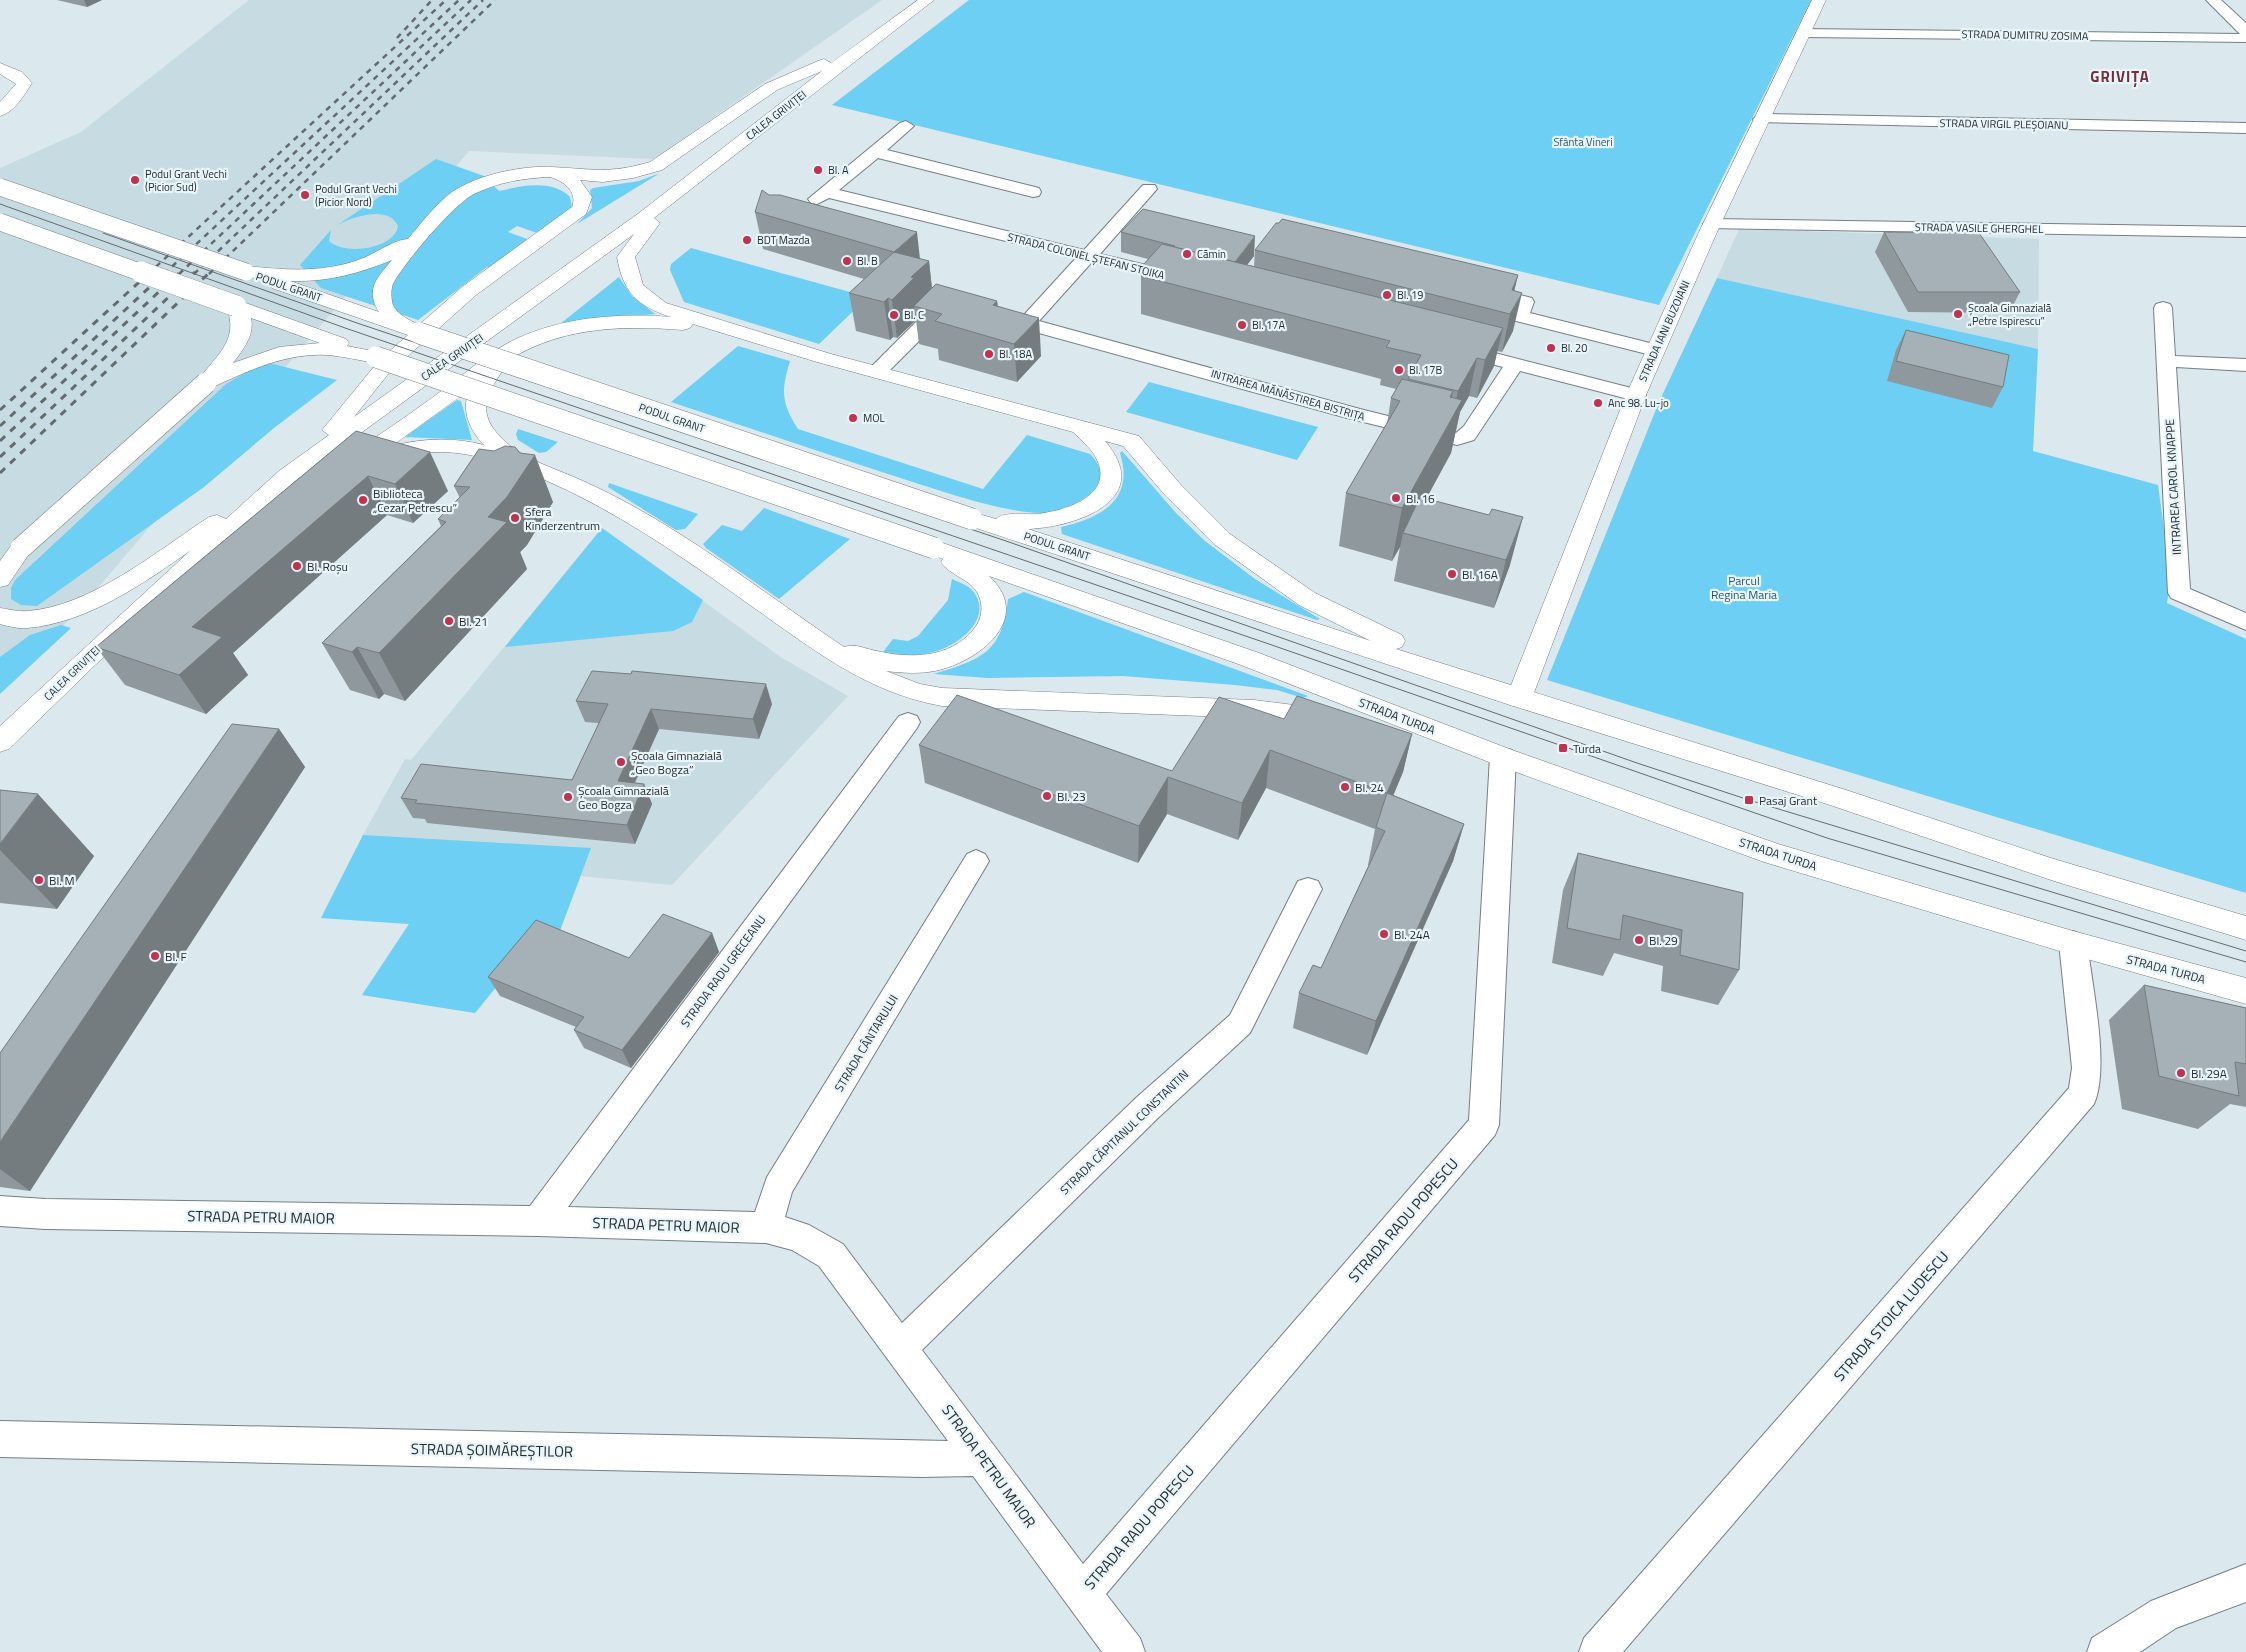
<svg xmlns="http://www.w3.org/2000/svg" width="2246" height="1652" font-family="'Titillium Web',sans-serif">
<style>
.built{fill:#c7dbe3}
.green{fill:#6ccff3}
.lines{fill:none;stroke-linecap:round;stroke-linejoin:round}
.street-casing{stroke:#747f84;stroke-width:2}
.secondary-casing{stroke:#747f84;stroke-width:1}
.primary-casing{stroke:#747f84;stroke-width:1}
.street{fill:#fff;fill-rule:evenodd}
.secondary{fill:#fff;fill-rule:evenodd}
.primary{fill:#fff;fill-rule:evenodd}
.tram{stroke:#646b6e;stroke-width:1}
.rail-far1{stroke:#646b6e;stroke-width:2.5;stroke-dasharray:5.5 5.5;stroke-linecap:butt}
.rail{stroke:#646b6e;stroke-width:3;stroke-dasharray:7 7;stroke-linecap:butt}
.primary-bridge-far1-casing{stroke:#747f84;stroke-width:18;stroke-linecap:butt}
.primary-bridge-casing{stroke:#747f84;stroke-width:22;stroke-linecap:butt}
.primary-bridge-far1{stroke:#fff;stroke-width:17}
.primary-bridge{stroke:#fff;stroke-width:21}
.wall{fill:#8e989d}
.shaded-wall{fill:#747c7f}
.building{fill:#a5b1b6;stroke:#747c7f}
.poi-dot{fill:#c2324f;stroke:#e8f5fa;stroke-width:2}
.labels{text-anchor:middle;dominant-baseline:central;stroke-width:4.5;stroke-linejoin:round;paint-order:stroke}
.far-street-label{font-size:11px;fill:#282c2e;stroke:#e8f5fa}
.far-park-label{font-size:11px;fill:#2b5969;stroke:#e8f5fa}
.far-poi-label{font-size:11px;fill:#282c2e;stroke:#e8f5fa;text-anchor:start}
.street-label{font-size:12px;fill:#282c2e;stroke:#e8f5fa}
.poi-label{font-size:12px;fill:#282c2e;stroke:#e8f5fa;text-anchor:start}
.park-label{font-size:12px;fill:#2b5969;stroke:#e8f5fa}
.far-district-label{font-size:15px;font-weight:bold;letter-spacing:1px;fill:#762f38;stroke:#e8f5fa}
.near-street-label{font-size:15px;fill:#282c2e;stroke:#e8f5fa}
</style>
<rect width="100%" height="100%" fill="#dbe8ed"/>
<g class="built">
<path d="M249,0H882L654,159L469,151L86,602L0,691V168L81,132Z"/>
<path d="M1739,229L2039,239L2038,349L1717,278Z"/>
<path d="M602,528L782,658L848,696L672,885L581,876L559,933L541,932L475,1013L362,995L409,924L321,918L363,835L405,759L411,760Z"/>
</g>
<g class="green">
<path d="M969,0H1811L1659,305L832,105Z"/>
<path d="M436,159L484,176L499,191C522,186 551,179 570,197L572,208L537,233L517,226L508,232L527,239L528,242L489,269L487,267L418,320L321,288L300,265L331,230L329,241C344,256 395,249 398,226C389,204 350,217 336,226Z"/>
<path d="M660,173L577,224L592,208L590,190L593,188L639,181Z"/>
<path d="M691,248L868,297L819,344L684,302L670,270L671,264Z"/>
<path d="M619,277L632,296L655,314L560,324Z"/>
<path d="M1717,278L2038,349L2033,451L2158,485L2171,580L2167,603L2246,639V893L1547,680L1659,402Z"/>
<path d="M738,346L790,361C781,391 781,402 798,429L983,489L1027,435L1090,454C1099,463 1105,475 1097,487C1086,503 1060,514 1041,513C998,512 933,488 891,475C817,451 744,426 671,402Z"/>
<path d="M269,363L337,380L274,428L204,487L37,606L21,605L11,599V588L15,580L226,384L248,371Z"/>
<path d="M1149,382L1318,427L1297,460L1126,412Z"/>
<path d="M457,400L461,401L472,440L404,437Z"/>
<path d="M518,429L558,442L546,452L539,453L518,440L516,434Z"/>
<path d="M1122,451L1176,513L1205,541L1255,579L1320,619L1317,620L1062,534L1061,527C1101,518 1135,500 1120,453Z"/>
<path d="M609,483L698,514L685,529L676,530L608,487Z"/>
<path d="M764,508L850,539L779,599L706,548L703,544L722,525L742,531Z"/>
<path d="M602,528L703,600L692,622L673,631L505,647Z"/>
<path d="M952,579C958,582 967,585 972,590C995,617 960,644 937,651C919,657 901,655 883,652L893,639L908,641L918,636L948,600Z"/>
<path d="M1024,592L1308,696L1303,698L1277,690L1235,685L1123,676L988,678L934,674C982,659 1002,653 1008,599Z"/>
<path d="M61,625L71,628L0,694V657L30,635Z"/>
<path d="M363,835L591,848L559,933L541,932L475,1013L362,995L409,924L321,918Z"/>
</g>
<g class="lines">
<defs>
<g id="street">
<path d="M2206,0H2221L2246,23V42L1803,37L1796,33L1803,29L2240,34Z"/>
<path d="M1761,114L2246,123V133L1755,122L1753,119Z"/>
<path d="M906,121L914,126L887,150L1039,188L1041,192L1039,196L1033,197L878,158L839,190L1084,250L1143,185H1155L1157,189L1100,254L1184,274L1187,278L1184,282L1178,283L1092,262L1039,321L1360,409L1456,433L1464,426L1503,367L1453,354L1450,350L1453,346L1460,344L1643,391L1646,395L1643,399L1636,401L1520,371L1474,440L1457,445L1347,418L999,322L997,318L999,314L1006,312L1022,317L1076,258L829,198L817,204L811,203L808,199L900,123Z"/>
<path d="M1712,219L2246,227V237L1706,228L1703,224L1706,220Z"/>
<path d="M1485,286L1532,298L1534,302L1530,313L1662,346L1665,350L1662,354L1655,356L1512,320L1510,316L1514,305L1478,296L1476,292L1478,288Z"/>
<path d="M2163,302L2170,304L2172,308L2175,356L2246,359V371L2176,367L2190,589L2246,613V630L2171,598L2168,593L2154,308L2156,304Z"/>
<path d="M944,303L951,305L953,309L943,317L884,376H870L867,372L870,368L929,309Z"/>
<path d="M908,713L917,716L920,722L917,728L568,1207L755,1212L767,1177L967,854L976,850L985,854L989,861L985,868L792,1192L785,1217L809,1225L843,1244L902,1323L1137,1097L1230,1015L1298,881L1308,878L1318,881L1322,889L1250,1033L1159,1117L922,1350L1083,1564L1469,1120L1490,757L1494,750L1503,748L1512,750L1516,757L1499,1125L1495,1135L1106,1594L1140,1638L1145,1652H1102L973,1476L922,1477L0,1457V1421L948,1441L819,1266L792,1250L766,1243L538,1236L45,1229L0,1226V1196L45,1199L530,1206L899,716Z"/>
<path d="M2073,931L2083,935L2087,943C2092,984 2110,1068 2094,1104L1623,1652H1579L1584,1638L2069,1088L2072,1068L2059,943L2063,935Z"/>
<path d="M2246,1564V1602L2176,1628L2140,1652H2087L2092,1638L2151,1601Z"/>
</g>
<path id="secondary" d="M1812,0H1826L1717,232L1646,395L1532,698L1528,705L1519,707L1510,705L1506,698L1626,395L1699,232Z"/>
<g id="primary">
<path d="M918,0H934L654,218L660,223L635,257L643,285L666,303L831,354L1139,436L1181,485L1230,534L1315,593L1402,635L1405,641L1402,647L1396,649L1846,790L2054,859L2246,916V940L2054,881L1827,804L1510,705L964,524L961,519L964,514L972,512L996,519C1005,511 1025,515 1037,514C1064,511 1116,496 1096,458C1091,448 1081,440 1073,432L817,362L693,324L690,328L683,330C619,325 554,327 500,366L503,370C491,388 478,407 493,428C514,458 551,466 583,481C677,523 759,590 844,647C856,643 865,649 877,651C910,659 950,658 973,630C982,620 984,606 978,594C971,579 950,576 941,562L943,559L926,553L922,548L926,543L934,540L1259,653L1512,750L1778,844L2073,931L2246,978V1004L2073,955L1764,862L1494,764L1241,665L989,576C1035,619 978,662 935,671C919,674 902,673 886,671L920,684L942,688L1254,700L1326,709L1335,711L1339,718L1335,725L1326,727L1254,718L942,706C865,692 813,649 750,605C694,565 637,525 575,494C533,474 485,452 439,452C426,452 414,454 401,457C395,459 387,464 380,464C375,464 361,456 358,452L361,447C393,426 424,404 455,381C475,365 494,349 518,338C565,317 620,313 671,317C637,306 623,292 617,257L634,234L295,481L93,667L9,749L0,752V726L191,550C143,584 87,623 27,628C18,629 8,626 0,624V608C8,609 18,612 27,611C90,607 157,551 209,517L217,515L226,519L279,471L329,435L322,430L377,363C360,361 344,356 327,355C286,353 250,370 213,387L206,389L199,387L196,383C214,357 241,341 226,306L229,302H243L346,339L349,343L347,346L383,353L385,355L408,335L272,288L269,284L272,280L239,276L237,272L239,268L246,266C284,270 322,273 358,260C374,255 392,240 408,239C420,224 433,208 447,196C470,176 522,165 552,167C591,169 610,174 650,162L765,84L818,61L824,59L831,63ZM822,71L639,213L354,417L389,373L476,295L586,214L592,197L580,180L603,182L633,178L662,170L777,90ZM550,177C564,181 578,192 572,207L462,287L419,325C410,320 393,313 392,301C391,296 391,286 394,282C405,262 456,201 476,193C499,182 525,178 550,177ZM392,260C377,278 365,289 379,312L290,281C326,282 358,274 392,260ZM251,318L320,343L279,347L233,363C243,350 255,335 251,318ZM469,390C461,411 469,429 484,445C453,437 424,438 392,446ZM1105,441L1123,446L1165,495L1214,544L1299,605L1371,641L1028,529C1076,527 1156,500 1105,441Z"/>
<path d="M0,63L22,72L32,83C24,95 15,112 0,116V102L16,84L0,74Z"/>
<path d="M21,540L29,543L33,548L8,585L0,587V561L13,543Z"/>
</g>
</defs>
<use href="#street" class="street-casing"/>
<use href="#secondary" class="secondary-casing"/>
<use href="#primary" class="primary-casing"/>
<use href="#street" class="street"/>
<use href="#secondary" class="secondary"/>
<use href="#primary" class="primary"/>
<g class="tram">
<path d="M0,204L348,329L1266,643L1827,838L2246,962"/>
<path d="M103,233L357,323L1006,541L1637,763L1749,800L2246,951"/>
</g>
<g class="rail-far1">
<path d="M397,38L432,0"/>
<path d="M148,274L446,0"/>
<path d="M164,274L459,0"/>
<path d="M179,274L471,0"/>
<path d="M194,274L483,0"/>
<path d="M209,274L495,0"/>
</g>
<g class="rail">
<path d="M0,410L150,272"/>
<path d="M0,426L166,272"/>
<path d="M0,441L180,272"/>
<path d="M0,457L195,272"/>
<path d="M0,473L210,272"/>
</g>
<defs>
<g id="primary-bridge-far1">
<path d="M0,187L246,272"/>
<path d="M0,222L145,274"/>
</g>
<g id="primary-bridge">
<path d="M141,272L236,306"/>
<path d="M419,333L972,519"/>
<path d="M376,357L934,548"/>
<path d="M21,548L206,383"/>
</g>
</defs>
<use href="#primary-bridge-far1" class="primary-bridge-far1-casing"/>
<use href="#primary-bridge" class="primary-bridge-casing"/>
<use href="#primary-bridge-far1" class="primary-bridge-far1"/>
<use href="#primary-bridge" class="primary-bridge"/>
</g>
<g class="wall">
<path d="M57,0H102L87,7Z"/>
<path d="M769,195L920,259L929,261L932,289L997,301L998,306L1041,356L1017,382L939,360L938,349L919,344L916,320L897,338L893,337L890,340L856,331L849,293L864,279L763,249L755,212Z"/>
<path d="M1121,232L1254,256L1247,265L1254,266L1255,250L1518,275L1514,291L1513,331L1502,352L1497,351L1494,366L1477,398L1469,396L1460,412L1451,453L1426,499L1489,515L1510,565L1494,608L1394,581L1400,547L1392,561L1339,546L1346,493L1387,424L1391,398L1396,389L1380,385L1381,379L1141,314V276L1143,274V265L1148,259L1121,252Z"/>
<path d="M1884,232L2020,292L2009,313L1908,312L1875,252Z"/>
<path d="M1906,330L2003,387L1992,408L1887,381L1896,350Z"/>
<path d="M356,431L448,491L413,523L387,515L233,653L248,675L206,714L125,685L96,647Z"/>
<path d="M479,449L553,502L527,545L520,552L527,569L405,701L384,694L379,699L350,690L322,643L441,526L438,519L460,498L454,486Z"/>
<path d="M576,701L772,704L759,739L659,729L635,783L644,784L652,804L635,844L427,823L425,819L413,818L401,798L572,780L599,723L585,722Z"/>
<path d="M1284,719L1412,734L1403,772L1393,795L1464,824L1453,861L1367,1055L1293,1028L1299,993L1321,968L1369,865H1368L1375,829L1266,788L1238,840L1167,814L1138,863L925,783L919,745L1172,771Z"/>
<path d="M279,729L305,767L30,1191L0,1187V1053Z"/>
<path d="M0,790L94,856L57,909L0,903Z"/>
<path d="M1578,853L1739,970L1718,1005L1661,991L1663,966L1614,953L1603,976L1552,963L1563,890Z"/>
<path d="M712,933L719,952L631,1068L584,1048L574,1030L576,1027L500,996L488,977L629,958Z"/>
<path d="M2144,985L2246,1008V1107L2230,1104L2198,1129L2122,1109L2109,1020Z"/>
</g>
<g class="shaded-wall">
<path d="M84,0H102L87,7Z"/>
<path d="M917,232L921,268L929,261L933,299L914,306L916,320L897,338L892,300L894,252Z"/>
<path d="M1255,236L1254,256L1233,283L1235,263Z"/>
<path d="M1518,275L1509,313L1512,290Z"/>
<path d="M1522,293L1513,331L1502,352L1510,314Z"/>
<path d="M888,298L893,337L890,340L884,302Z"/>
<path d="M997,301L1000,339L993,305Z"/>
<path d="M1039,318L1041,356L1017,382L1014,344Z"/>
<path d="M1503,328L1494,366L1477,398L1485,360Z"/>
<path d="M1477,358L1469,396L1460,412L1451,453L1407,534L1403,533L1400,547L1392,561L1402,508L1450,397L1453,391L1445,432L1452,418L1458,391Z"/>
<path d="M430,452L448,491L413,523L395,484Z"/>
<path d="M535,455L553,502L527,545L520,552L527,569L405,701L379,653Z"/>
<path d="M368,476L387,515L233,653L248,675L206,714L179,675L192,627Z"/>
<path d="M1523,517L1510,565L1494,608L1506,560Z"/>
<path d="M357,647L384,694L379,699L352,652Z"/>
<path d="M766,684L772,704L759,739L753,719Z"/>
<path d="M651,709L659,729L626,801L618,781Z"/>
<path d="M279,729L305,767L30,1191L0,1169V1142Z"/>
<path d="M1412,734L1403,772L1379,830L1387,793Z"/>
<path d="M1270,750L1266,788L1238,840L1242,803Z"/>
<path d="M1168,777L1167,814L1138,863L1139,826Z"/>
<path d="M644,784L652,804L635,844L627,825Z"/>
<path d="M38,794L94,856L57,909L0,850V844Z"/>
<path d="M1464,824L1453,861L1367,1055L1376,1021Z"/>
<path d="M712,933L719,952L631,1068L622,1050Z"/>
</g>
<g class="building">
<path d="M762,190L769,195H780L917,232L894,252L755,212Z"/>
<path d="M1143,209L1255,236L1235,262L1174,247L1175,246L1121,232Z"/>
<path d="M1282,219L1518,275L1512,290L1522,293L1510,314L1255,250L1276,223H1279Z"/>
<path d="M1884,232L1979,233L2020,292H1918Z"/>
<path d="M1162,244L1503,328L1485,360L1477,358L1458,391L1408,379L1421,355L1386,347L1390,341L1141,276L1149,267L1143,265Z"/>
<path d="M894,252L929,261L911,277L914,278L892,300L888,298L884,302L849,293Z"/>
<path d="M936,284L997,301L993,305L1039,318L1014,344L935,321L942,314L914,306Z"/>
<path d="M1906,330L2009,355L2003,387L1896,361Z"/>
<path d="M1402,379L1453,391L1450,397L1462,400L1402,508L1346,493L1400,401L1391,398Z"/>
<path d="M356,431L430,452L395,484L368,476L192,627L222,637L179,675L96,647Z"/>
<path d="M505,446L515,447L520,453L535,455L507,497L488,517L507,522L379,653L357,647L352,652L322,643L446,522L438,519L470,487L454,486L479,449L494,451Z"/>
<path d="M1420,497L1489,515L1492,509L1523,517L1506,560L1403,533Z"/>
<path d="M592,671L631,674L632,671L766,684L753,719L651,709L618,781L644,784L627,825L415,803L417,800L401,798L421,764L572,780L608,704L576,701Z"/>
<path d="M957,695L1172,771L1219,697L1284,719L1297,696L1412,734L1387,793L1270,750L1242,803L1168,777L1139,826L919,745Z"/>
<path d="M232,724L279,729L0,1142V1053Z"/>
<path d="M0,790L38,794L0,844Z"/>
<path d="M1387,793L1464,824L1376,1021L1299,993L1313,965L1321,968L1385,831L1376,827Z"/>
<path d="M1578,853L1743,893L1739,970L1680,955L1682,930L1623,915L1620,940L1567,928Z"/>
<path d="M663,914L712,933L622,1050L574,1030L584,1017L488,977L536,920L629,958Z"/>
<path d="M2144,985L2246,1008V1064L2235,1062L2239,1096L2159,1076Z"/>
</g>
<g class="poi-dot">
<circle cx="818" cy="170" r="5"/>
<circle cx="135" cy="180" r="5"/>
<circle cx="305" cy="195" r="5"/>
<circle cx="747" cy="240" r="5"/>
<circle cx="1187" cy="254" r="5"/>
<circle cx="847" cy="261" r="5"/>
<circle cx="1387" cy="295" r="5"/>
<circle cx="1958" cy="314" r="5"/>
<circle cx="894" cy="315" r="5"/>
<circle cx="1242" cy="325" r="5"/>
<circle cx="1551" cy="348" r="5"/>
<circle cx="989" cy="354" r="5"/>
<circle cx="1399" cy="370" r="5"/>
<circle cx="1598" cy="403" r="5"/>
<circle cx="853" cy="418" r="5"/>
<circle cx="1396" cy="498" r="5"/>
<circle cx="363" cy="500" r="5"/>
<circle cx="515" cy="518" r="5"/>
<circle cx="297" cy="566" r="5"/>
<circle cx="1452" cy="574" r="5"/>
<circle cx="449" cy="621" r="5"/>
<rect x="1558" y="743" width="10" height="10" rx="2.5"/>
<circle cx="621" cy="762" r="5"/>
<circle cx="1345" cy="787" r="5"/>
<circle cx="1047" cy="796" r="5"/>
<circle cx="568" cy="797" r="5"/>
<rect x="1744" y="795" width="10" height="10" rx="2.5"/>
<circle cx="39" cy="880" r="5"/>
<circle cx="1384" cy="934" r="5"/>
<circle cx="1639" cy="940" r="5"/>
<circle cx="155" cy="956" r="5"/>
<circle cx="2181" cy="1073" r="5"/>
</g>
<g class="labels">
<g class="far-street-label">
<text transform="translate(2025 35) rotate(1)">STRADA DUMITRU ZOSIMA</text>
<text transform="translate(776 115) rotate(-38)">CALEA GRIVIȚEI</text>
<text transform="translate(2004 124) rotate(1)">STRADA VIRGIL PLEȘOIANU</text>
<text transform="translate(1979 228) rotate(1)">STRADA VASILE GHERGHEL</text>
<text transform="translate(1086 256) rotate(14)">STRADA COLONEL ȘTEFAN STOIKA</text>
<text transform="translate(289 287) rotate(19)">PODUL GRANT</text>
<text transform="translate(1664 331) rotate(-66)">STRADA IANI BUZOIANI</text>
<text transform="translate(452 357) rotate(-35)">CALEA GRIVIȚEI</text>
<text transform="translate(1288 395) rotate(16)">INTRAREA MĂNĂSTIREA BISTRIȚA</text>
<text transform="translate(672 418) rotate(19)">PODUL GRANT</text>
<text transform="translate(1057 546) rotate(18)">PODUL GRANT</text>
<text transform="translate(72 673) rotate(-44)">CALEA GRIVIȚEI</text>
</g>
<g class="far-park-label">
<text x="1583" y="142">Sfânta Vineri</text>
</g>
<g class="far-poi-label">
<text x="828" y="170">Bl. A</text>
<text x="145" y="174">Podul Grant Vechi<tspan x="145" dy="13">(Picior Sud)</tspan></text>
<text x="315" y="189">Podul Grant Vechi<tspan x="315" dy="13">(Picior Nord)</tspan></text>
<text x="757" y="240">BDT Mazda</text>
<text x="1197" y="254">Cămin</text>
<text x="857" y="261">Bl. B</text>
<text x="1397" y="295">Bl. 19</text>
<text x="1968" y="308">Școala Gimnazială<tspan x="1968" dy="13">„Petre Ispirescu”</tspan></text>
<text x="904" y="315">Bl. C</text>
<text x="1252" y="325">Bl. 17A</text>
<text x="1561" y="348">Bl. 20</text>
<text x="999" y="354">Bl. 18A</text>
<text x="1409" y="370">Bl. 17B</text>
<text x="1608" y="403">Anc 98. Lu-jo</text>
<text x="863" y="418">MOL</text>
</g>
<g class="street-label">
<text transform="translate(2173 487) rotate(-93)">INTRAREA CAROL KNAPPE</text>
<text transform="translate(1397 716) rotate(21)">STRADA TURDA</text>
<text transform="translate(1778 854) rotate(18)">STRADA TURDA</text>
<text transform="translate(2166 969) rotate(15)">STRADA TURDA</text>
<text transform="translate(723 971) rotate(-54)">STRADA RADU GRECEANU</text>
<text transform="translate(866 1043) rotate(-59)">STRADA CÂNTARULUI</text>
<text transform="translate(1124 1132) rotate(-44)">STRADA CĂPITANUL CONSTANTIN</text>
</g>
<g class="poi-label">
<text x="373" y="493">Biblioteca<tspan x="373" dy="14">„Cezar Petrescu”</tspan></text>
<text x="1406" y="498">Bl. 16</text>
<text x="525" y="511">Sfera<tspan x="525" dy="14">Kinderzentrum</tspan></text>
<text x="307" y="566">Bl. Roșu</text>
<text x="1462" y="574">Bl. 16A</text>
<text x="459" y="621">Bl. 21</text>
<text x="1573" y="748">Turda</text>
<text x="631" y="755">Școala Gimnazială<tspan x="631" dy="14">„Geo Bogza”</tspan></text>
<text x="1355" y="787">Bl. 24</text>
<text x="578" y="790">Școala Gimnazială<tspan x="578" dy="14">Geo Bogza</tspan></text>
<text x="1057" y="796">Bl. 23</text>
<text x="1759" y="800">Pasaj Grant</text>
<text x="49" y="880">Bl. M</text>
<text x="1394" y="934">Bl. 24A</text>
<text x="1649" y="940">Bl. 29</text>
<text x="165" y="956">Bl. F</text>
<text x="2191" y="1073">Bl. 29A</text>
</g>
<g class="park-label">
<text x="1744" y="580">Parcul<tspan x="1744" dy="14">Regina Maria</tspan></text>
</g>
<g class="far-district-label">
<text x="2120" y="76">GRIVIȚA</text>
</g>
<g class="near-street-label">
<text transform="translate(261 1217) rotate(1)">STRADA PETRU MAIOR</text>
<text transform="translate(1403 1220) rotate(-49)">STRADA RADU POPESCU</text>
<text transform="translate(666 1225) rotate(2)">STRADA PETRU MAIOR</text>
<text transform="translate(1891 1316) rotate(-49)">STRADA STOICA LUDESCU</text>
<text transform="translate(492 1450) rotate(1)">STRADA ȘOIMĂREȘTILOR</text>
<text transform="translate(989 1466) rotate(54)">STRADA PETRU MAIOR</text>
<text transform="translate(1139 1527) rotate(-49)">STRADA RADU POPESCU</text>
</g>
</g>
</svg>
